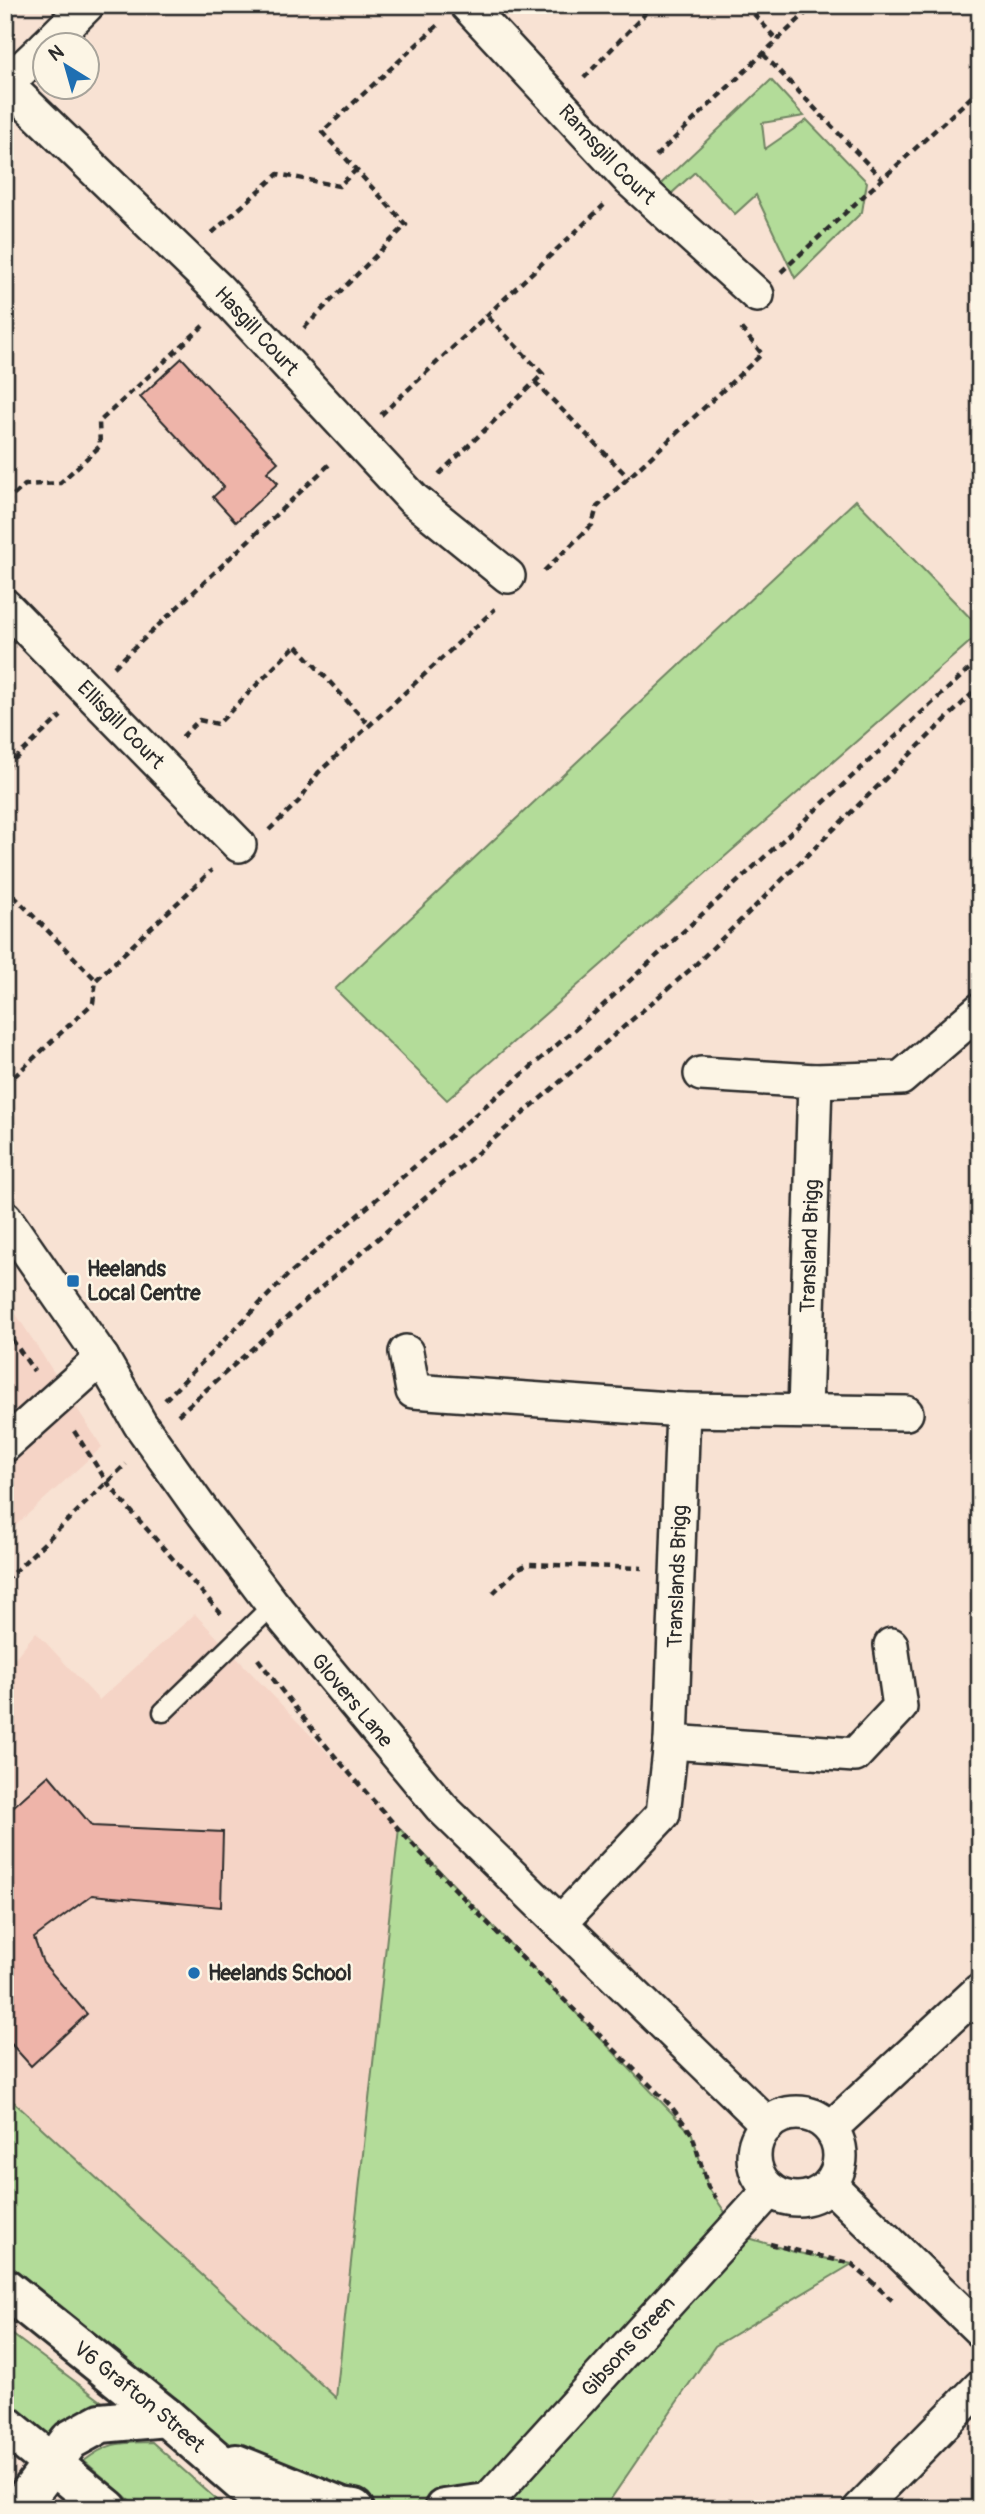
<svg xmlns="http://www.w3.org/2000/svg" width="985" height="2514" font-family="Pangolin,sans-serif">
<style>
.built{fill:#f5d4c6}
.green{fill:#b3dc99;stroke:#6f8462;stroke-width:2}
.building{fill:#eeb4a9;stroke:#2b2b2b;stroke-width:2}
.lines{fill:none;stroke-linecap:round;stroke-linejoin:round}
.lane-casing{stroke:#2b2b2b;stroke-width:23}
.street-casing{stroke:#2b2b2b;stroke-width:38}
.secondary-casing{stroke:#2b2b2b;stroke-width:44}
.path{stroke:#2b2b2b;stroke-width:4.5;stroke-dasharray:7 5;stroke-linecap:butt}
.lane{stroke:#fcf5e5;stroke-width:18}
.street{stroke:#fcf5e5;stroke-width:33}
.secondary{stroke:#fcf5e5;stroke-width:38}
.poi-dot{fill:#1f6fb2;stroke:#fcf5e5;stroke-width:2.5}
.labels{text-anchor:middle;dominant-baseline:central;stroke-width:5;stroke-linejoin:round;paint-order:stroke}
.street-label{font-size:21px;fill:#2b2b2b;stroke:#fcf5e5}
.poi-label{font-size:21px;font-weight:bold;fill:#2b2b2b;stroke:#fcf5e5;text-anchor:start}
</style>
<rect width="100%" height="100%" fill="#f8e2d3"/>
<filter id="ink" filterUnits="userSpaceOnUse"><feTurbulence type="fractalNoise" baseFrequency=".0143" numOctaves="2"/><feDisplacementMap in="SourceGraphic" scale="14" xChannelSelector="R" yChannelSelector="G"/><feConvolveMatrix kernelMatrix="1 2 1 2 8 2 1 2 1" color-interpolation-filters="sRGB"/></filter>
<g filter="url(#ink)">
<g class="built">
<path d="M5,1297L102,1447L5,1535Z"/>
<path d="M195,1614L399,1828L336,2398L5,2118V1670L36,1632L99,1700Z"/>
</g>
<g class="green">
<path d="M771,80L804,116L762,123L765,149L807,120L867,182L862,212L795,278L756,195L735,214L695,172L660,204L650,194Z"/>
<path d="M856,500L980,628V633L447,1100L335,989Z"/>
<path d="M399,1828L692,2134L708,2187L735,2227L749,2238L794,2252L852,2264L715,2346L604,2509H354L208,2453L5,2288V2094L336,2398Z"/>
<path d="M5,2329L109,2407L56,2439L5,2401Z"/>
<path d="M152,2442L227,2509H140L84,2461C110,2441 120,2443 152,2442Z"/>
</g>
<g class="building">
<path d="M182,358L278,462L267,472L278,483L236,522L213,497L224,487L140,397Z"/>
<path d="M49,1775L92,1826L223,1832L221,1907L92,1895L34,1938L43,1963L87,2014L31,2066L5,2037V1814Z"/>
</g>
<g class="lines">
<defs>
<path id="lane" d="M163,1712L273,1605"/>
<g id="street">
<path id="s1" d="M467,5L630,180L757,295"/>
<path d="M46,46L87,5"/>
<path id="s2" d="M6,84L217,288L413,499L508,576"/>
<path d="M5,85L46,46"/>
<path id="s3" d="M5,606L239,845"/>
<path d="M701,1074L815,1081L805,1411"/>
<path d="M815,1081L901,1078L980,1010"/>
<path id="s4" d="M5,1218L102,1358L140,1424L199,1507L273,1605L441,1807L768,2125"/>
<path d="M406,1352L413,1391L683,1410"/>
<path d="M5,1445L102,1358"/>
<path d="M671,1742L855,1755L900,1707L891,1645"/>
<path id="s5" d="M560,1923L663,1814L671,1742L683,1410L906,1413"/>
<circle cx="797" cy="2156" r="43"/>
<path d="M831,2128L980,1990"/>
<path d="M830,2185L980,2330"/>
<path id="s6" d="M480,2509L770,2190"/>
<path d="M860,2509L980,2387"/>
</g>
<g id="secondary">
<path id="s7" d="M5,2288L166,2417L272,2509"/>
<path d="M5,2425L108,2509"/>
<path d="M236,2464L342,2507L354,2509"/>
<path d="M18,2509L70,2440L101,2423L166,2417"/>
<path d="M444,2509L487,2503"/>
</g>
</defs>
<use href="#lane" class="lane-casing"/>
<use href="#street" class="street-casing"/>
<use href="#secondary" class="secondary-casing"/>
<g class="path">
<path d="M746,5L777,40"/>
<path d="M5,15L13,5"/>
<path d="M763,54L882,179"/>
<path d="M584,78L644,15L647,5"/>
<path d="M656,156L814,5"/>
<path d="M212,233L278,174L339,186L356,170"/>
<path d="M781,272L980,89"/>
<path d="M304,328L406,225L322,132L438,25"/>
<path d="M535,382L629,478"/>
<path d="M381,415L604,205"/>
<path d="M439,474L543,374L487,316"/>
<path d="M5,503L25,485L60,483L100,446L99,422L203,326"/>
<path d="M544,571L592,525L597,507L762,354L740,327"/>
<path d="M114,667L332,462"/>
<path d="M182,737L199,720L218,724L296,645L369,725"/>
<path d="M5,768L61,716"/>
<path d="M269,830L299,801L318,773L495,609"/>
<path d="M5,887L96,980"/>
<path d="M5,1085L93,1003L96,980L212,870"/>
<path d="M5,1329L34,1371"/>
<path d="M165,1400L289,1274L600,1008L980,659"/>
<path d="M178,1415L302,1304L692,968L980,686"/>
<path d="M74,1431L107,1482L124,1503L222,1615"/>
<path d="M5,1581L126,1464"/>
<path d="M493,1593L519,1568L529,1564L642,1568"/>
<path d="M258,1659C379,1823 528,1963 671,2106L692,2134L708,2187L716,2198"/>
<path d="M770,2244L852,2264L892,2300"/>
</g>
<use href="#lane" class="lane"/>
<use href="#street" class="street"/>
<use href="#secondary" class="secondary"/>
</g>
</g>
<g class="poi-dot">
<rect x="66" y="1274" width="14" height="14" rx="3.5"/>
<circle cx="194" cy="1973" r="7"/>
</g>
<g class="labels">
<g class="street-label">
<text stroke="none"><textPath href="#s1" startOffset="205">Ramsgill Court</textPath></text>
<text stroke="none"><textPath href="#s2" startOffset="352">Hasgill Court</textPath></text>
<text stroke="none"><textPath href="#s3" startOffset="166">Ellisgill Court</textPath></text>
<text transform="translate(810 1246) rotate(-88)">Transland Brigg</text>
<text stroke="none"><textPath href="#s5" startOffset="388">Translands Brigg</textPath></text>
<text stroke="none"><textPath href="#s4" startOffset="595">Glovers Lane</textPath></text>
<text stroke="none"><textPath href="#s6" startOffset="220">Gibsons Green</textPath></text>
<text stroke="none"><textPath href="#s7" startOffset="173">V6 Grafton Street</textPath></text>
</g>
<g class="poi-label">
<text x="87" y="1269">Heelands<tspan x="87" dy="24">Local Centre</tspan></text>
<text x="208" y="1973">Heelands School</text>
</g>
</g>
<rect width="985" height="2514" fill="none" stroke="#fcf5e5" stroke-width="28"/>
<rect x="14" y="14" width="957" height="2486" fill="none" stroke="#2b2b2b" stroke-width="2.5" filter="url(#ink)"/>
<g transform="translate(66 66) rotate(323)"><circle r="33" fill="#fcf5e5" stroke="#a8a49b" stroke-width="2"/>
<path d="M0-5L12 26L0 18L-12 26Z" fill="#1f6fb2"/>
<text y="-10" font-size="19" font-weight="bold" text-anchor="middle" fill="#2b2b2b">N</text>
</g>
</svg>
